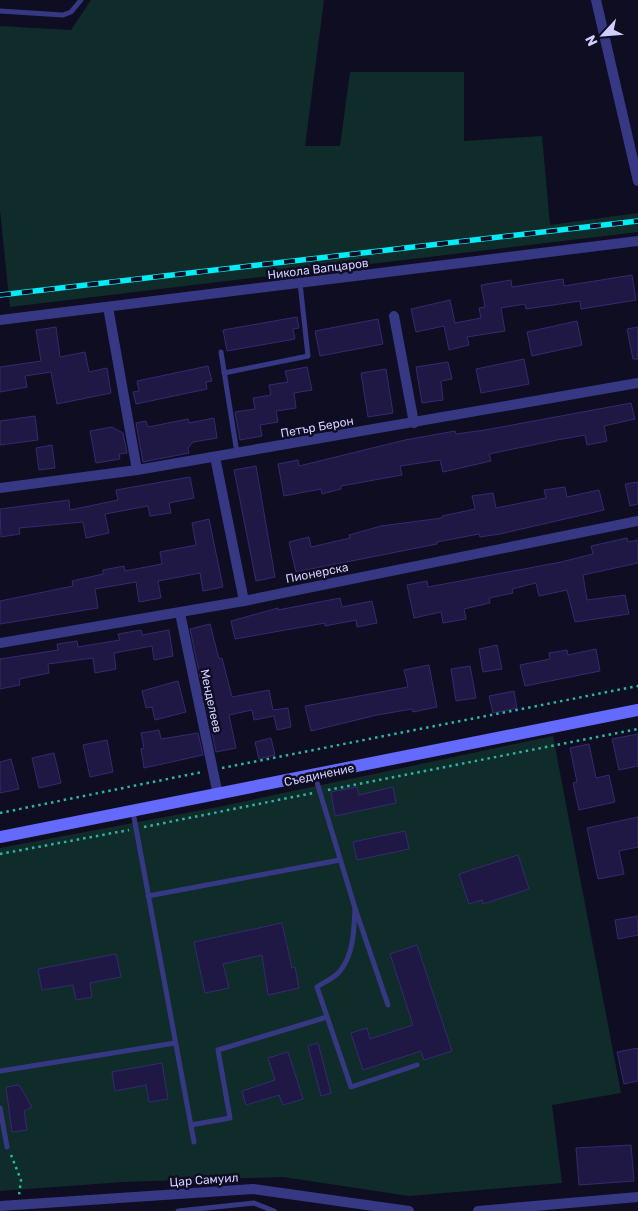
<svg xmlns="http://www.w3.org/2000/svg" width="638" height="1211" font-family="Rubik,sans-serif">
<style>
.green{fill:#102c2a}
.building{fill:#1f1844;stroke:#342a70}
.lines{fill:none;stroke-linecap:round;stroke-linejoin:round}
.path{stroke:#2ab7a6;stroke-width:2.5;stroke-dasharray:2.5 4;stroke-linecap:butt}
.lane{stroke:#363883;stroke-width:5}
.street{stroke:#363883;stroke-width:10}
.secondary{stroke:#656aff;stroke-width:12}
.rail-casing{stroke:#00eef9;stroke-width:5.5}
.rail{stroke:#0f0d22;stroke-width:4;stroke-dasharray:11;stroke-linecap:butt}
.labels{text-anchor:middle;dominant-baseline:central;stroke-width:5;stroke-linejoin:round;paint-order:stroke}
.street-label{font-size:12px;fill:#d1ceff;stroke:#0f0d22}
</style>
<rect width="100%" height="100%" fill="#0f0d22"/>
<g class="green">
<path d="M91,0H324L305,146H340L350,72H464V141L542,136L550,225L638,213V232L10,307L0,210V26L71,30Z"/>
<path d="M553,736L621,1093L552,1105L562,1183L409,1196L283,1177L123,1182L0,1191V848L218,807Z"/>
</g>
<g class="building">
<path d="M632,275L636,300L581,309L580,301L526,309L525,304L501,308L505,331L467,337L469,345L449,350L444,326L416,332L411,309L450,300L455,323L481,318L479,308L485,307L481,285L511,280L512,287L563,279L564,286Z"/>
<path d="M297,317L299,328L293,329L295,339L227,351L223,330Z"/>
<path d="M378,319L383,344L320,356L315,331Z"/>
<path d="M577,321L582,345L532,356L527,332Z"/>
<path d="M56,327L60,357L85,352L89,372L107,368L111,393L57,404L51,372L25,376L27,387L0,392V367L41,361L36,330Z"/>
<path d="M638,327V359H633L627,329Z"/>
<path d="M524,359L529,384L481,393L476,369Z"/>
<path d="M448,362L452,379L441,381L443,400L422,403L416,367Z"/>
<path d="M208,366L212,381L206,382L207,389L136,404L133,392L139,391L137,381Z"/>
<path d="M307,367L312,390L294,393L296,408L276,411L278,422L260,425L262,436L240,440L235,412L255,409L253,398L271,395L269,385L288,382L285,371Z"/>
<path d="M386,369L393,413L368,417L361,373Z"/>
<path d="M631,403L635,419L604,426L607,441L587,445L585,435L557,440L489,454L491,461L443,472L440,460L400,466L402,475L341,486V489L322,494L321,489L284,496L278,464L298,460L299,466L405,440L455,431L456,434L485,430Z"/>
<path d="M35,416L38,440L0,445V421Z"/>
<path d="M214,418L217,438L193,442L188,448L189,453L143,462L136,423L146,421L148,427L188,419L189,423Z"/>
<path d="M112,427L123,433L127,453L119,454L120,459L96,463L90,431Z"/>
<path d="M52,445L55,468L39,470L36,448Z"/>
<path d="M256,466L275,577L256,581L234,470Z"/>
<path d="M190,477L194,498L169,503L171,513L150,516L148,506L105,514L109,533L86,538L83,522L19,528L20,534L1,537L0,509L69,500L70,510L118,500L116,490Z"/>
<path d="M638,482V504L630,506L625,484Z"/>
<path d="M565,487L567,497L599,490L604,510L500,534L480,537L479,534L437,542V544L296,572L289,542L309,537L311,547L350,538L349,535L381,526L442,518V516L475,509L472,496L493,493L496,508L546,498L544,490Z"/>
<path d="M209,519L223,587L203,591L200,573L158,581L161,598L139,602L136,582L95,589L98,608L0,624V601L73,586L72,581L103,574V570L124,566L125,571L162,564L160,552L196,545L192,523Z"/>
<path d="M627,538L628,542L638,540V563L583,575L587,600L625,595L629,614L575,622L567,590L539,596L536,583L512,589L513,593L489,598L490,603L464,609L466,619L443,623L441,612L414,618L407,585L427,581L428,587L561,562L593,554L591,546Z"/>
<path d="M340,598L342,607L372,601L377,623L357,627L356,620L325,626V623L235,639L231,621L278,608V610Z"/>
<path d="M210,624L219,659L222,658L232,697L269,690L273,710L288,708L291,727L277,730L274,716L254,720L252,710L229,715L236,748L216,752L190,629Z"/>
<path d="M141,630L142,635L169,630L173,656L154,660L152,646L114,653L116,669L95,673L93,658L48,664L49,673L19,679L20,685L0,689V659L58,650L57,644L77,641L78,647L120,640L118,634Z"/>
<path d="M497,645L502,669L483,672L479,649Z"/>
<path d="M596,649L600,671L525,686L520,665L550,659L549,653L567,650L568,655Z"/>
<path d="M429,665L437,707L413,712L412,709L377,715L311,731L305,706L408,687L404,670Z"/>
<path d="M470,666L476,698L456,701L451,669Z"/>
<path d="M178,681L186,712L155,720L152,707L146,708L142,691Z"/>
<path d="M514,691L517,708L493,713L489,696Z"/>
<path d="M159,730L161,739L198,733L203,755L144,768L141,749L144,748L141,733Z"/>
<path d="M638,734V766L619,770L612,739Z"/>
<path d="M271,738L275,755L259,759L255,742Z"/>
<path d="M107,740L113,772L90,777L83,745Z"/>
<path d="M589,744L596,778L609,775L615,802L579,810L573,783L577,782L570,748Z"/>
<path d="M54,753L61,783L39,788L32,758Z"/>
<path d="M11,759L19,789L0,793V762Z"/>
<path d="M357,787L359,795L393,787L396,803L335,816L331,792Z"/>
<path d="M638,817V847L619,851L624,874L598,879L587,828Z"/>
<path d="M405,831L409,849L357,860L353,842Z"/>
<path d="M518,855L529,889L483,904L482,900L469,904L459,874Z"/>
<path d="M638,916V935L618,939L615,920Z"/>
<path d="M282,923L292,968L295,967L299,988L268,995L262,955L223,964L229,988L205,993L194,942Z"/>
<path d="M417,945L452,1051L424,1060L421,1051L363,1070L351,1033L367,1028L370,1039L413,1025L390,954Z"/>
<path d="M116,954L121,977L90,983L92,997L76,1000L73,985L42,990L38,969Z"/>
<path d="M318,1043L331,1093L321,1096L308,1046Z"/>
<path d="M638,1048V1081L624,1084L617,1052Z"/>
<path d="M288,1052L303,1099L283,1105L279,1095L246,1105L242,1091L275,1080L268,1058Z"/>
<path d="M162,1063L168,1099L149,1102L146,1085L115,1091L112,1072Z"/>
<path d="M19,1085L32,1107L24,1111L27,1130L12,1132L6,1087Z"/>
<path d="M631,1145L634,1181L579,1185L576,1148Z"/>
</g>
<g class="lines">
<g class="path">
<path d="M222,768L638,686"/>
<path d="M328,790L638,729"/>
<path d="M0,813L202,772"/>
<path d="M144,827L313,793"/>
<path d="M0,854L129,830"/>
<path d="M11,1155L21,1180L19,1195"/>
</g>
<g class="lane">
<path d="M0,11L63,15L71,12L81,0"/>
<path d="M221,352L237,453"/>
<path d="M224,373L308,356L300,283"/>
<path d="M315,776L355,908L388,1005"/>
<path d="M133,812L194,1142"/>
<path d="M148,896L340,860"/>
<path d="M355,908C354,929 354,954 340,971C335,978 324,982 317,987L351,1087L417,1065"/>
<path d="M0,1071L175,1043"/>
<path d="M0,1108L7,1147"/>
<path d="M191,1125L230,1118L218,1050L327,1017"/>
<path d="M178,1211L254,1203L274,1211"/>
</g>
<g class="street">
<path d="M596,0L638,181"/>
<path d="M108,307L137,470"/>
<path d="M394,316L414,423"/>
<path d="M0,320L638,241"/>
<path d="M215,457L244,601"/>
<path d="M0,488L137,470L638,383"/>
<path d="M180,613L218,795"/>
<path d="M0,643L244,601L638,521"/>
<path d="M0,1206L253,1189L409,1211"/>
<path d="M478,1211L638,1197"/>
</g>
<path class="secondary" d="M0,837L638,710"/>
<defs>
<path id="rail" d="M0,295L638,221"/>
</defs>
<use href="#rail" class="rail-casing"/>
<use href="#rail" class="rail"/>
</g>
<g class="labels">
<g class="street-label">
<text transform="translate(318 269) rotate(-7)">Никола Вапцаров</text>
<text transform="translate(317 427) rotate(-10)">Петър Берон</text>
<text transform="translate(317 573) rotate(-11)">Пионерска</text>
<text transform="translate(211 701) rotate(78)">Менделеев</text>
<text transform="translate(319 775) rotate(-12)">Съединение</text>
<text transform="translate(204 1180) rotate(-4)">Цар Самуил</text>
</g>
</g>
<g transform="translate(603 35) rotate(244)" stroke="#0f0d22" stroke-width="4" paint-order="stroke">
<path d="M0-4L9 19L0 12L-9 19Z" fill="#d1ceff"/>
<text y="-8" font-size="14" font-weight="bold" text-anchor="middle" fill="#d1ceff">N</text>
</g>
</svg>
